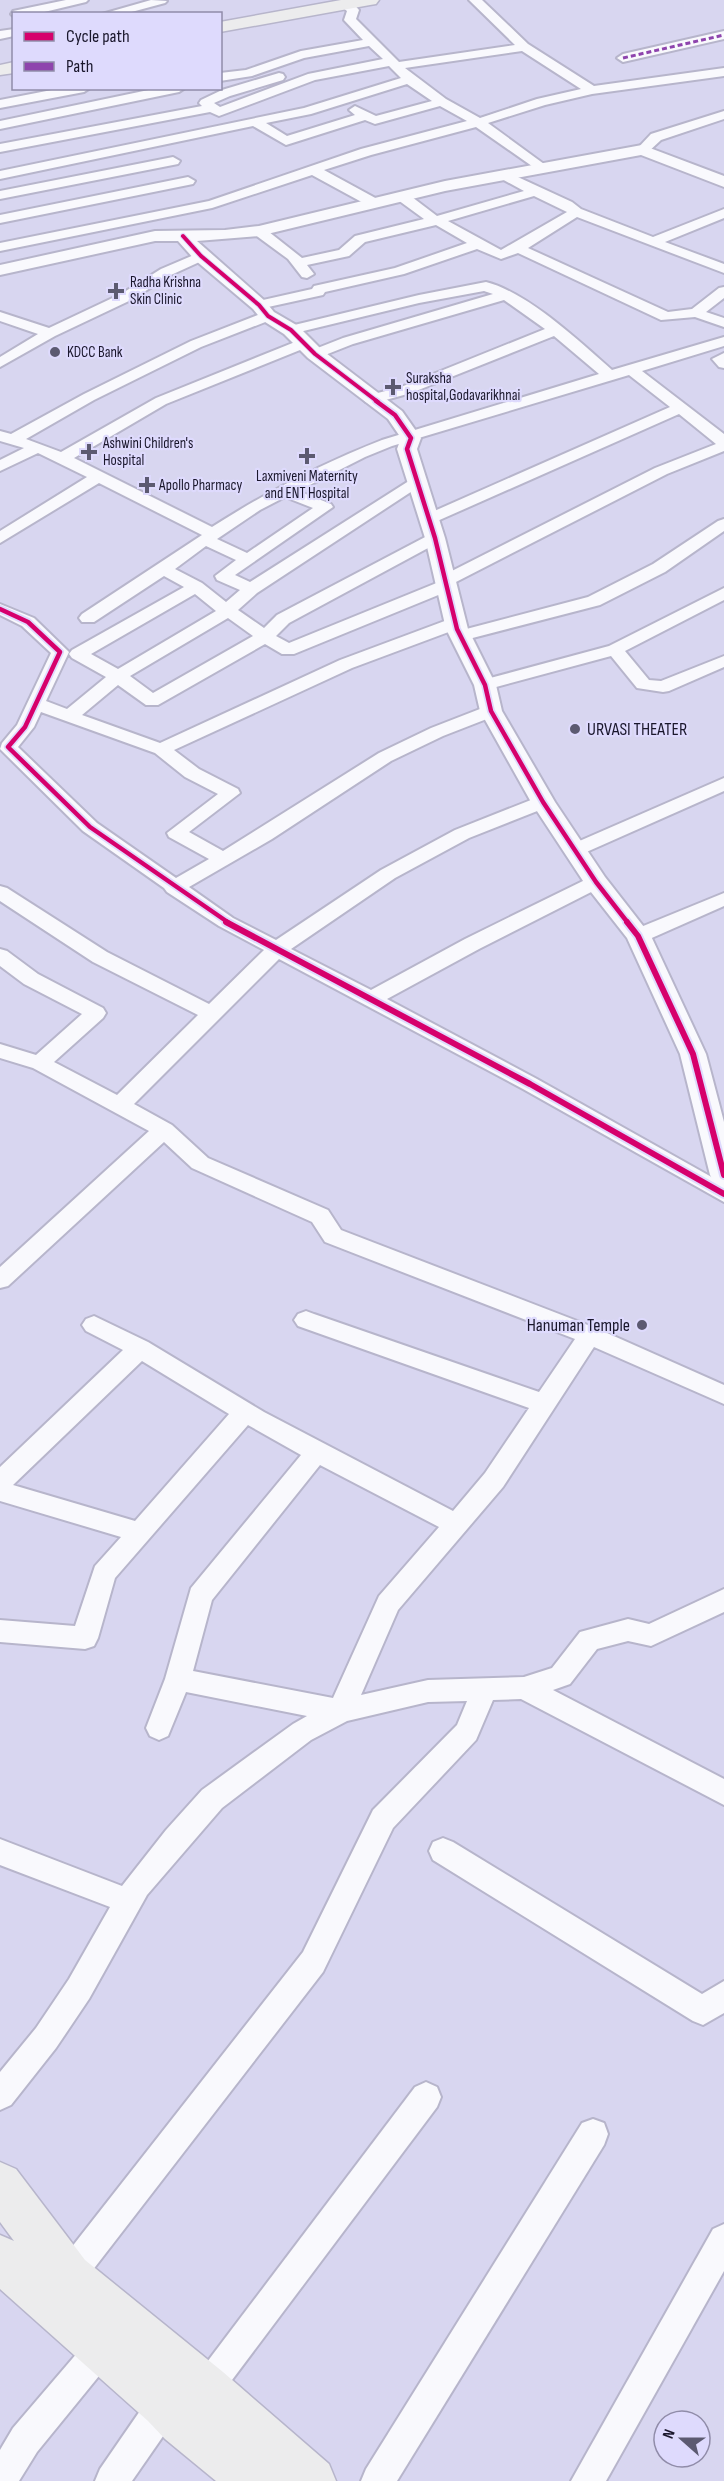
<svg xmlns="http://www.w3.org/2000/svg" width="724" height="2481" font-family="'Sofia Sans Condensed',sans-serif">
<style>
.lines{fill:none;stroke-linecap:round;stroke-linejoin:round}
.minor-casing{stroke:#b7b5cb;stroke-width:4}
.tertiary-casing{stroke:#b7b5cb;stroke-width:4}
.secondary-casing{stroke:#b7b5cb;stroke-width:3}
.minor{fill:#f9f9fd;fill-rule:evenodd}
.tertiary{fill:#f9f9fd;fill-rule:evenodd}
.secondary{fill:#ececed;fill-rule:evenodd}
.quiet{stroke:#8e44ad;stroke-width:3;stroke-dasharray:5 3;stroke-linecap:butt}
.cycleway-far2-casing{stroke:#dedafd;stroke-width:6}
.cycleway-far1-casing{stroke:#dedafd;stroke-width:8}
.cycleway-casing{stroke:#dedafd;stroke-width:10}
.cycleway-far2{stroke:#d6006c;stroke-width:4}
.cycleway-far1{stroke:#d6006c;stroke-width:4.5}
.cycleway{stroke:#d6006c;stroke-width:6}
.poi-dot{fill:#5c5a71;stroke:#dedafd;stroke-width:2}
.labels{text-anchor:middle;dominant-baseline:central;stroke-width:4.5;stroke-linejoin:round;paint-order:stroke}
.far-poi-label{font-size:15px;fill:#1a172c;stroke:#dedafd;text-anchor:start}
.poi-label{font-size:18px;fill:#1a172c;stroke:#dedafd;text-anchor:start}
</style>
<rect width="100%" height="100%" fill="#d8d6f0"/>
<g class="lines">
<defs>
<g id="minor">
<path d="M66,0H88L86,2L36,14H14V17L11,14L13,11Z"/>
<path d="M151,0L167,1L165,3L124,14H102Z"/>
<path d="M469,0H482L528,44L594,86L724,68V76L592,94L545,105L488,123L544,164L546,167L539,171L476,127L371,155L324,170L379,200L381,203L379,206H369L312,175L212,208L0,251V243L209,201L361,149L467,121L440,106L375,124L365,120L286,145L253,126L0,179V171L304,108L401,78L389,66L315,80L219,116L210,112L0,152V144L202,106L199,103L201,100L222,90L279,73L283,74L285,77L283,80L230,96L214,103L220,107L308,74L383,59L369,46L304,58L252,76L220,81V73L246,70L301,51L363,40L344,20L347,11L339,5L341,3C348,1 355,4 359,10L356,19L399,62L515,45ZM522,51L581,89L537,99L480,118L446,99L405,68ZM407,84L432,101L376,116L355,106L349,110L355,115L287,136L266,123L311,114Z"/>
<path d="M14,29V36L0,39V31Z"/>
<path d="M724,31V39L623,62L617,58L623,54Z"/>
<path d="M62,88H90L84,92L0,108V100Z"/>
<path d="M158,88H185L179,92L0,129V121Z"/>
<path d="M724,111V119L661,140L647,153H637L636,150L651,134Z"/>
<path d="M173,157L180,161L178,164L0,199V191Z"/>
<path d="M505,171L572,202L581,209L653,237L724,209V218L665,242L724,264V273L577,217L528,248L668,312L692,309L719,288L724,287V298L706,312L724,318V327L695,317L661,320L518,253L501,259L477,249L404,274L325,292L323,295L259,309L252,305L254,302L312,289L314,286L395,268L467,243L436,225L365,242L349,256L307,265L314,274L307,278L302,277L288,259L254,234L252,231L254,228H264L302,258L339,250L355,236L424,219L398,200L396,197L398,194H408L437,216L524,191L500,178L498,175ZM534,196L567,212L501,250L448,221Z"/>
<path d="M188,177L195,181L193,184L0,223V215Z"/>
<path d="M201,252L206,253L208,256L206,259L171,275L131,300L55,336L0,367V357L38,334L0,321V312L49,328L121,294L161,269Z"/>
<path d="M486,282C527,292 580,342 612,370L724,337V346L642,371L724,434V451L667,474L454,583L453,589L294,654H282L265,644L158,705H146L118,685L82,715L160,743L340,660L450,619H462L465,623L462,627L352,668L174,750L199,769L238,789L240,793L189,832L223,851L379,753L431,728L485,707H497L500,711L497,715L443,736L391,761L272,839L189,887L233,918L276,940L381,870L455,830L536,798H550L552,802L550,806L469,838L395,878L291,949L371,990L465,939L589,878H603L606,882L603,886L479,949L387,999L537,1079L724,1184V1202L523,1089L279,959L134,1104L172,1125L208,1158L328,1210L341,1230L598,1329L724,1385V1404L594,1347L503,1487L398,1610L361,1695L428,1680L524,1677L552,1668L580,1632L628,1619L649,1624L724,1589V1612L651,1646L628,1641L597,1649L570,1684L553,1690L724,1779V1805L521,1699L493,1700L476,1740L393,1828L323,1972L75,2293L64,2298L53,2293L48,2282L53,2271L303,1952L373,1810L457,1725L467,1701L428,1702L347,1721L311,1740L222,1808L147,1895L89,1999L56,2048L11,2105L0,2110V2072L36,2028L69,1979L110,1907L0,1865V1839L122,1886L166,1830L202,1790L293,1724L307,1716L186,1692L168,1736L159,1740L150,1736L146,1728L165,1679L191,1588L301,1455L248,1425L115,1578L98,1638L94,1646L85,1649L0,1642V1620L75,1626L95,1566L121,1537L0,1501V1467L123,1350L86,1331L82,1325L86,1319L94,1316L148,1342L264,1412L453,1511L485,1473L529,1408L298,1326L294,1320L298,1314L306,1311L314,1314L539,1392L575,1339L325,1242L312,1222L192,1168L164,1142L8,1286L0,1288V1267L149,1131L33,1068L0,1058V1044L36,1055L82,1014L24,984L0,966V949L7,951L38,974L103,1008L106,1013L103,1018L54,1062L117,1095L198,1015L93,962L0,901V886L7,888L107,952L209,1004L264,950L219,926L167,892L164,888L83,831L0,749L2,743L17,725L51,653L22,626L0,615V604L34,618L69,652L46,701L67,709L106,677L72,658L69,654L72,650L184,587L164,576L94,622H82L79,618L82,614L202,535L99,483L0,543V531L87,477L38,453L0,471V460L24,448L0,441V431L11,434L84,394L191,341L263,313H273L275,316L273,319L201,347L94,400L26,439L61,452L156,398L300,340H310L312,343L310,346L166,404L74,458L212,527C265,493 323,463 382,440L599,374L554,336L411,393L371,404L366,402L363,399L366,396L401,387L545,329L504,300L353,344L320,357H310L308,354L310,351L343,338L493,294L484,291L419,303L291,334L284,330L286,327L419,295ZM629,375L670,407L423,516L421,519L423,522H435L679,414L716,444L655,468L440,577L439,582L289,643L276,636L289,623L441,541L443,538L441,535H429L277,615L264,628L238,610L257,593L426,482L418,477L412,479L250,582L235,575L333,507L331,504L298,491L365,457L392,446ZM285,497L313,508L247,553L217,539L260,510ZM206,546L236,560L215,576L217,580L240,590L226,602L202,583L175,569ZM195,594L216,611L118,669L91,654ZM228,618L253,636L153,693L130,676ZM41,712L155,753L185,777L218,794L167,833L169,837L209,859L176,878L97,823L18,747L34,727ZM142,1361L229,1414L135,1521L13,1485ZM320,1465L439,1527L379,1596L333,1698L193,1671L212,1600Z"/>
<path d="M724,353V368L719,367L712,359Z"/>
<path d="M724,519V531L665,572L600,605L461,641L455,640L452,636L455,632L588,597L653,564L718,521Z"/>
<path d="M724,588V600L625,651L649,680L661,681L724,656V667L669,691L663,692L637,688L611,656L485,690L479,689L476,685L479,681L609,646Z"/>
<path d="M724,778V791L582,854H568L565,850L568,846Z"/>
<path d="M724,893V906L645,941L638,942L631,941L628,936L631,931Z"/>
<path d="M443,1838L453,1842L702,1994L724,1981V2013L703,2025L693,2021L433,1860L429,1851L433,1842Z"/>
<path d="M426,2082L437,2087L441,2097L437,2107L217,2400L206,2405L195,2400L190,2389L195,2378L415,2087Z"/>
<path d="M593,2119L604,2123L608,2134L604,2145L397,2481H361L366,2469L582,2123Z"/>
<path d="M724,2224V2271L606,2481H571L713,2229Z"/>
<path d="M101,2333L112,2338L117,2349L112,2360L37,2452L19,2481H0V2450L13,2428L90,2338Z"/>
<path d="M165,2388L177,2392L181,2404L177,2416L132,2481H95L100,2469L153,2392Z"/>
</g>
<path id="tertiary" d="M642,145L724,176V187L641,155L445,191L259,236L197,241L265,301L274,312L298,326L322,350L402,411L421,438L417,449L445,538L468,629L496,685L502,711L555,802L605,877L651,936L706,1054L724,1122V1185L714,1182L710,1175L680,1054L627,938L587,887L531,802L480,711L474,685L446,629L425,538L397,449L401,438L388,419L308,358L284,334L262,320L253,309L195,260L178,241H155L0,275V265L155,231L225,230L259,226L445,181Z"/>
<g id="secondary">
<path d="M341,0H379L376,4L370,5L220,32V22Z"/>
<path d="M14,62V73L0,75V65Z"/>
<path d="M0,2162L16,2169L85,2260L223,2372L329,2464L336,2481H216L165,2439L148,2421L0,2289V2235L14,2241L0,2222Z"/>
</g>
</defs>
<use href="#minor" class="minor-casing"/>
<use href="#tertiary" class="tertiary-casing"/>
<use href="#secondary" class="secondary-casing"/>
<use href="#minor" class="minor"/>
<use href="#tertiary" class="tertiary"/>
<use href="#secondary" class="secondary"/>
<path class="quiet" d="M623,58L724,35"/>
<defs>
<path id="cycleway-far2" d="M183,236L201,256L259,305L268,316L291,330L315,354L378,402"/>
<g id="cycleway-far1">
<path d="M376,401L395,415L411,438L407,449L435,538L457,629L485,685L491,711L543,802L596,882L628,923"/>
<path d="M0,609L28,622L60,652L25,727L8,747L90,827L229,923"/>
</g>
<g id="cycleway">
<path d="M226,922L530,1084L724,1194"/>
<path d="M627,922L638,936L693,1054L724,1175"/>
</g>
</defs>
<use href="#cycleway-far2" class="cycleway-far2-casing"/>
<use href="#cycleway-far1" class="cycleway-far1-casing"/>
<use href="#cycleway" class="cycleway-casing"/>
<use href="#cycleway-far2" class="cycleway-far2"/>
<use href="#cycleway-far1" class="cycleway-far1"/>
<use href="#cycleway" class="cycleway"/>
</g>
<g class="poi-dot">
<path d="M113 282h6v6h6v6h-6v6h-6v-6h-6v-6h6z"/>
<circle cx="55" cy="352" r="6"/>
<path d="M390 378h6v6h6v6h-6v6h-6v-6h-6v-6h6z"/>
<path d="M86 443h6v6h6v6h-6v6h-6v-6h-6v-6h6z"/>
<path d="M304 447h6v6h6v6h-6v6h-6v-6h-6v-6h6z"/>
<path d="M144 476h6v6h6v6h-6v6h-6v-6h-6v-6h6z"/>
<circle cx="575" cy="729" r="6"/>
<circle cx="642" cy="1325" r="6"/>
</g>
<g class="labels">
<g class="far-poi-label">
<text x="130" y="282">Radha Krishna<tspan x="130" dy="17">Skin Clinic</tspan></text>
<text x="67" y="352">KDCC Bank</text>
<text x="406" y="378">Suraksha<tspan x="406" dy="17">hospital,Godavarikhnai</tspan></text>
<text x="103" y="443">Ashwini Children's<tspan x="103" dy="17">Hospital</tspan></text>
<text x="307" y="476" text-anchor="middle">Laxmiveni Maternity<tspan x="307" dy="17">and ENT Hospital</tspan></text>
<text x="159" y="485">Apollo Pharmacy</text>
</g>
<g class="poi-label">
<text x="587" y="729">URVASI THEATER</text>
<text x="630" y="1325" text-anchor="end">Hanuman Temple</text>
</g>
</g>
<rect x="12" y="12" width="210" height="78" fill="#dedafd" stroke="#908ca9" stroke-width="1.5"/>
<rect x="24" y="32" width="30" height="9" fill="#d6006c" stroke="#908ca9" stroke-width="1.5"/>
<text x="66" y="42" font-size="18" fill="#1a172c">Cycle path</text>
<rect x="24" y="62" width="30" height="9" fill="#8e44ad" stroke="#908ca9" stroke-width="1.5"/>
<text x="66" y="72" font-size="18" fill="#1a172c">Path</text>
<g transform="translate(682 2439) rotate(291)"><circle r="28" fill="#dedafd" stroke="#908ca9" stroke-width="1.5"/>
<path d="M0-4.5L10 22L0 15L-10 22Z" fill="#5c5a71"/>
<text y="-9" font-size="16" font-weight="bold" text-anchor="middle" fill="#1a172c">N</text>
</g>
</svg>
